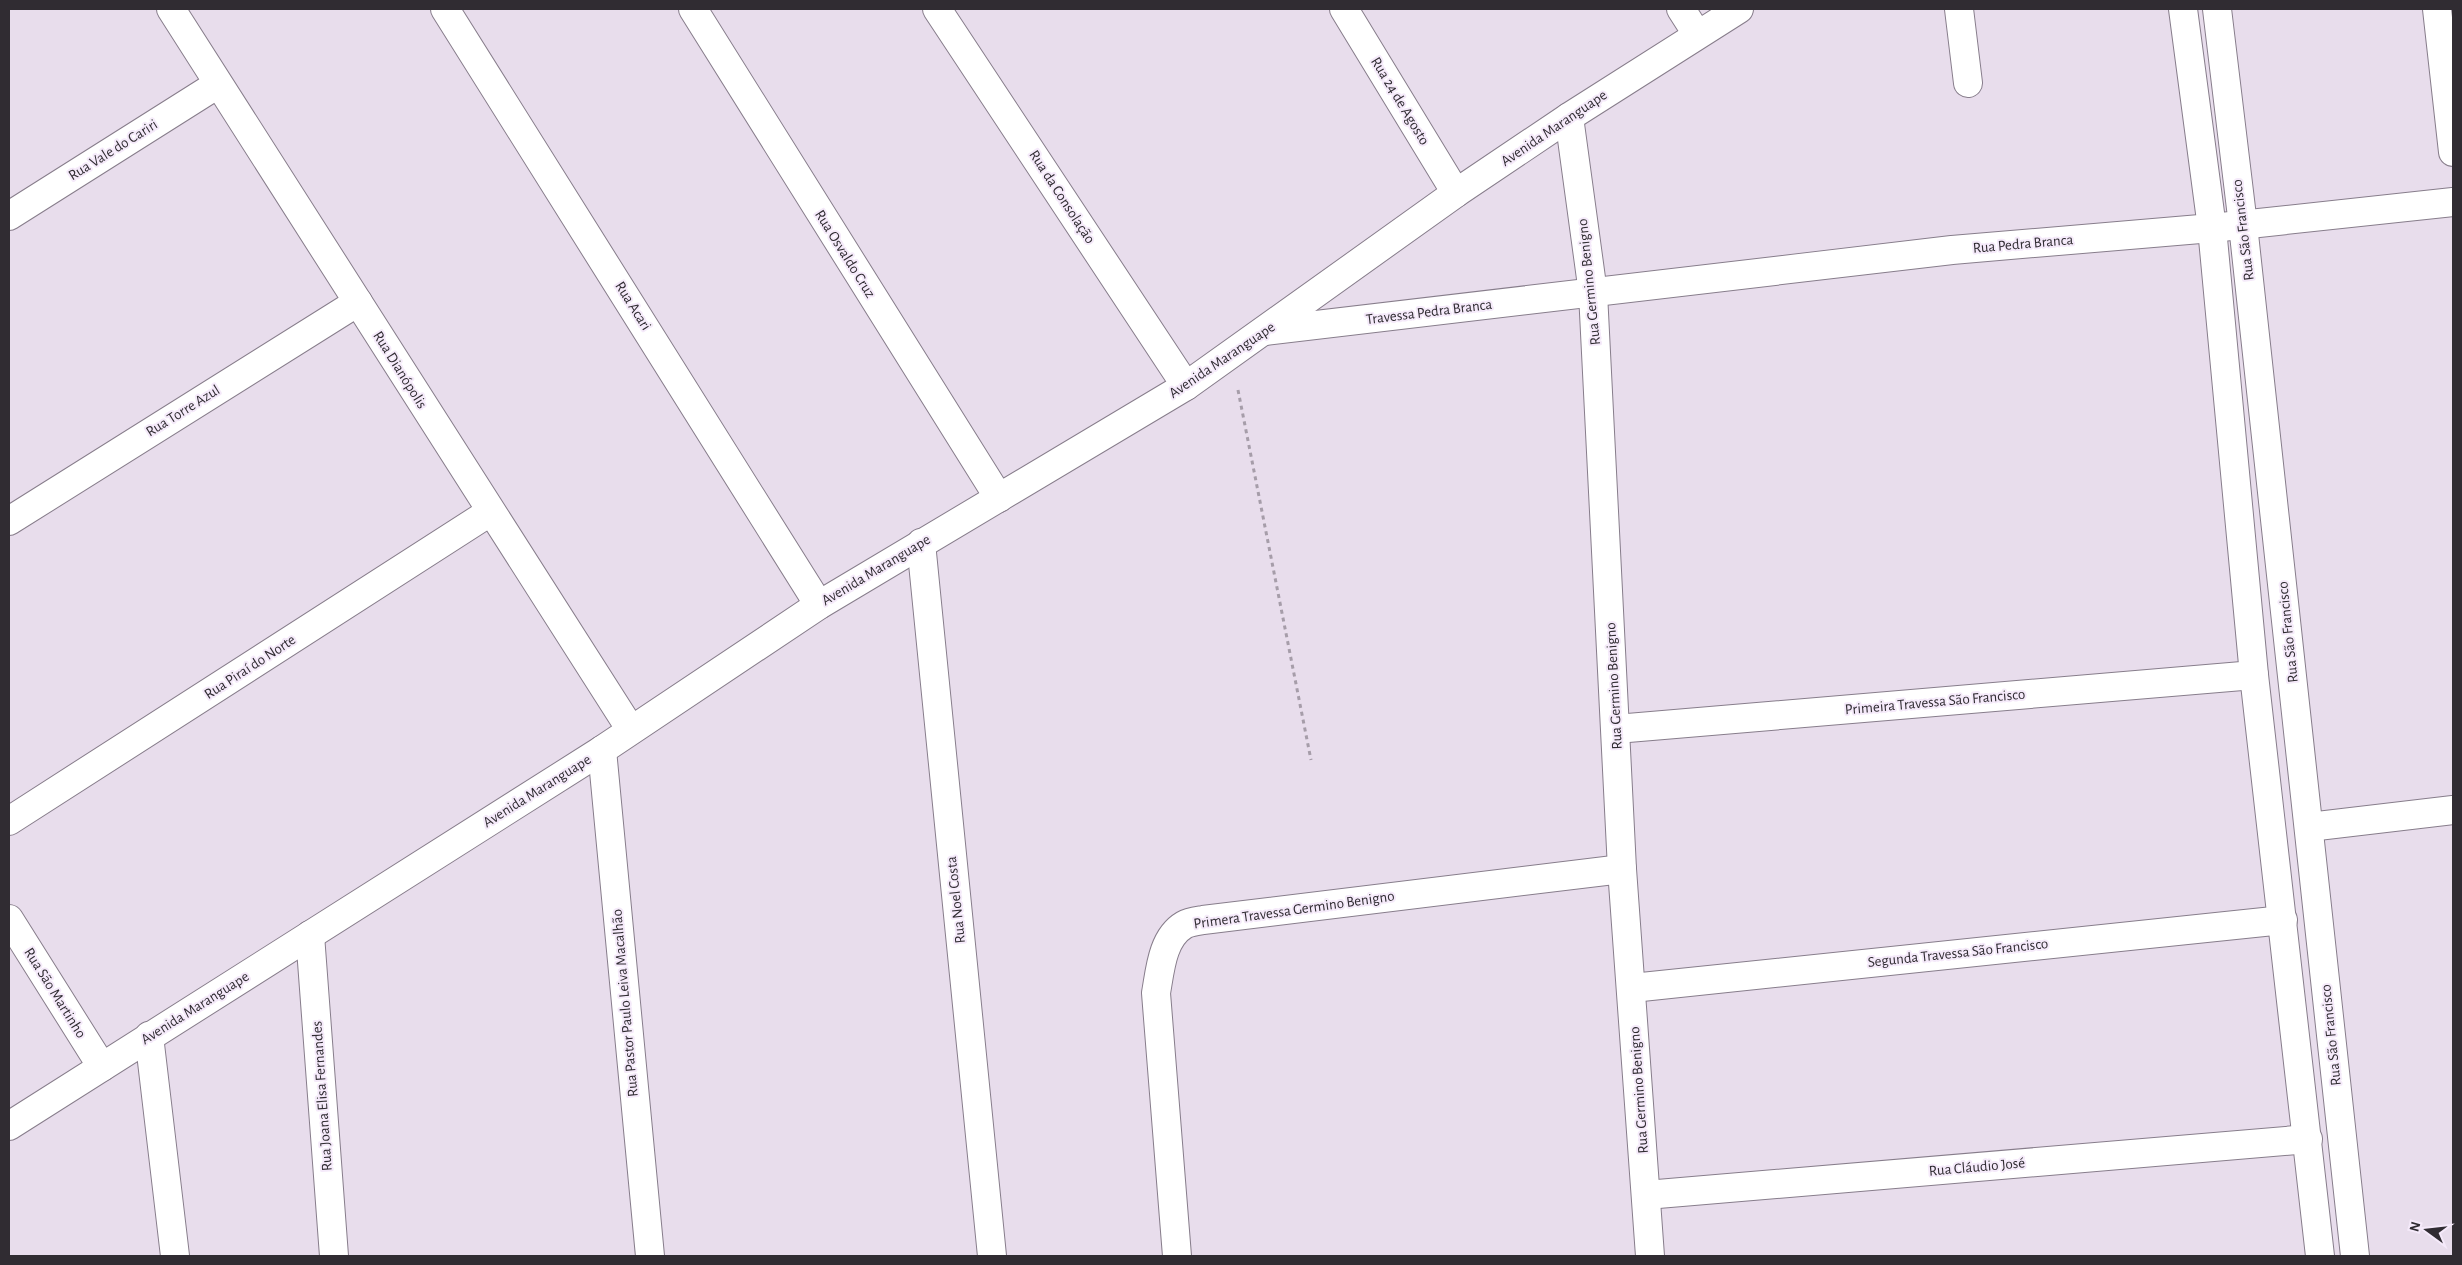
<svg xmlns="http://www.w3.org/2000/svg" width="2462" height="1265" font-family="'Alegreya Sans',sans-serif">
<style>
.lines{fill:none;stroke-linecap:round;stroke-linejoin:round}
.minor-casing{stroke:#877d8b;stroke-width:30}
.major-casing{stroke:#877d8b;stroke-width:30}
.path{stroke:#a69da9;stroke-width:3;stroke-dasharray:4 4;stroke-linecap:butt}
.minor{stroke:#fff;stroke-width:28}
.major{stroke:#fff;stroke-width:28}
.labels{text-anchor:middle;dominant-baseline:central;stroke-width:4;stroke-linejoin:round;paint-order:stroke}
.street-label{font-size:15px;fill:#302c32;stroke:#f5eafa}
</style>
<rect width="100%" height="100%" fill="#e8ddec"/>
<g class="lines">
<defs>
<g id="minor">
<path d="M171,9L631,730"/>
<path d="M445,9L819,605"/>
<path d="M693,9L999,498"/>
<path d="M937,9L1186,386"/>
<path d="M1344,9L1456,193"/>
<path d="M1681,9L1697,34"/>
<path d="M1959,9L1968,83"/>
<path d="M2183,9L2212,228L2254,675L2320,1256"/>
<path d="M2217,9L2243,225L2355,1256"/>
<path d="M2437,9L2453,152"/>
<path d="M1569,117L1593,293L1622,869L1650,1256"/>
<path d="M9,216L218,84"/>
<path d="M1265,331L1952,250L2212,228L2453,202"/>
<path d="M9,521L358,302"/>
<path d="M921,543L992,1256"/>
<path d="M1616,729L2254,675"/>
<path d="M602,750L650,1256"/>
<path d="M9,821L490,512"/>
<path d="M2309,827L2453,810"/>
<path d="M9,919L102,1067"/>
<path d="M310,935L334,1256"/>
<path d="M1632,988L2283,920"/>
<path d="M149,1036L175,1256"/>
<path d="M1646,1195L2308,1139"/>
<path d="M1177,1256L1156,993C1160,971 1162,938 1184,925C1189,922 1197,921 1203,920L1622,869"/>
</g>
<path id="major" d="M9,1126L602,750L819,605L1186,386L1456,193L1569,117L1739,9"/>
</defs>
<use href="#minor" class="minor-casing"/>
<use href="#major" class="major-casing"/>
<path class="path" d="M1238,390L1311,760"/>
<use href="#minor" class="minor"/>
<use href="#major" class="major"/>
</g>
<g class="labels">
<g class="street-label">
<text transform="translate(1400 101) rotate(59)">Rua 24 de Agosto</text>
<text transform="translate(1554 128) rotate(-34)">Avenida Maranguape</text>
<text transform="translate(113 150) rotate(-32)">Rua Vale do Cariri</text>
<text transform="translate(1062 197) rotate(57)">Rua da Consolação</text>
<text transform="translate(2243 230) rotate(-97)">Rua São Francisco</text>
<text transform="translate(2023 244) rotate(-5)">Rua Pedra Branca</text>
<text transform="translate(845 254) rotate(58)">Rua Osvaldo Cruz</text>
<text transform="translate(1589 282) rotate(-96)">Rua Germino Benigno</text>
<text transform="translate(633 306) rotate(58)">Rua Acari</text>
<text transform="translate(1429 312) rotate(-7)">Travessa Pedra Branca</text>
<text transform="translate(1222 360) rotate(-34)">Avenida Maranguape</text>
<text transform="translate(400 370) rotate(58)">Rua Dianópolis</text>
<text transform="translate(183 411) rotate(-32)">Rua Torre Azul</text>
<text transform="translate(876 570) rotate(-31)">Avenida Maranguape</text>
<text transform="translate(2288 632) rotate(-96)">Rua São Francisco</text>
<text transform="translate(250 667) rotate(-33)">Rua Piraí do Norte</text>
<text transform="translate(1614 686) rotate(-93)">Rua Germino Benigno</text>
<text transform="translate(1935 702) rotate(-5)">Primeira Travessa São Francisco</text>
<text transform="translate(537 791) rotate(-32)">Avenida Maranguape</text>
<text transform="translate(956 900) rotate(-96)">Rua Noel Costa</text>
<text transform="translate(1294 910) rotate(-8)">Primera Travessa Germino Benigno</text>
<text transform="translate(1958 953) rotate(-6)">Segunda Travessa São Francisco</text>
<text transform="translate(55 993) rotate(58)">Rua São Martinho</text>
<text transform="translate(625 1003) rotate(-95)">Rua Pastor Paulo Leiva Macalhão</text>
<text transform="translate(195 1008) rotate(-32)">Avenida Maranguape</text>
<text transform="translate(2331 1035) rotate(-96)">Rua São Francisco</text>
<text transform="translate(1639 1090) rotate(-94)">Rua Germino Benigno</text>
<text transform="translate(322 1096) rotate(-94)">Rua Joana Elisa Fernandes</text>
<text transform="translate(1977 1167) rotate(-5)">Rua Cláudio José</text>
</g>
</g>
<rect width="2462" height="1265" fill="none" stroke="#302c32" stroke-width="20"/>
<g transform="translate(2427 1230) rotate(285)" stroke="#f5eafa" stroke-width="4" paint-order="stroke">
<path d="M0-4L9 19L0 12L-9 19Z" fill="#302c32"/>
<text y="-8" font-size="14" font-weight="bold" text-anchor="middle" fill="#302c32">N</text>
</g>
</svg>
